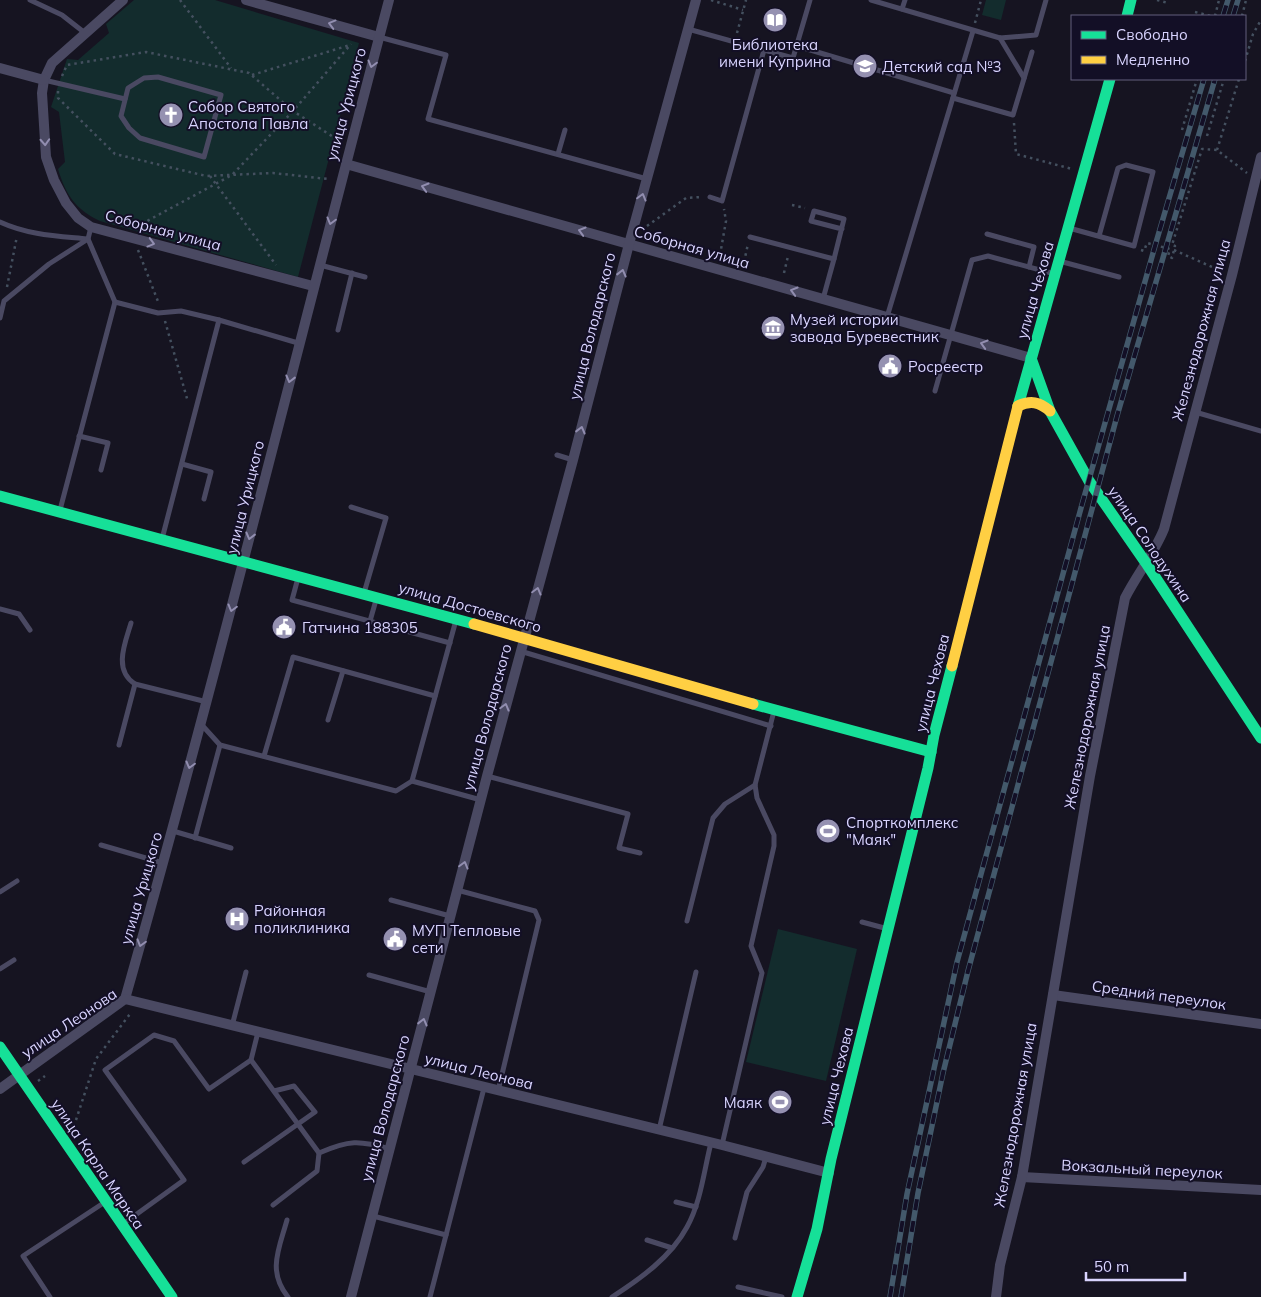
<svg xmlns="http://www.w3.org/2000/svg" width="1261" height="1297" font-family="Mulish,sans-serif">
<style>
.green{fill:#132c2d}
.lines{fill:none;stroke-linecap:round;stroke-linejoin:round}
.path{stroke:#44505f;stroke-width:2.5;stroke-dasharray:2.5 4;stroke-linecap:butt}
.lane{stroke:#4a4962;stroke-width:5}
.street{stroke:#4a4962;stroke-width:10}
.fast{stroke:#16e098;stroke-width:11}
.slow{stroke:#ffcf43;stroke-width:11}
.rail-casing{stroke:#43596b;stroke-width:5.5}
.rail{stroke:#130f26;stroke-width:4;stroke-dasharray:11;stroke-linecap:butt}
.oneway{stroke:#928eb0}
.labels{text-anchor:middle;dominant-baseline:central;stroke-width:4;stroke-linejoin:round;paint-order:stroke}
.poi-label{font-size:15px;fill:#d9d4ff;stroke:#130f26;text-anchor:start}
.street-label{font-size:15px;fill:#d9d4ff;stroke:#130f26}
</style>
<rect width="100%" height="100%" fill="#161421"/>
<g class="green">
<path d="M134,0H215L359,43L298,277L100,221C75,209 66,195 58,169L65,162L59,112L51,107L67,59L78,60L109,33L106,24Z"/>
<path d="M986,0H1006L1001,20L982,15Z"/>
<path d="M778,929L857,949L826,1081L746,1062Z"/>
</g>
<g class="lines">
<g class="path">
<path d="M180,0L231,68"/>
<path d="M711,0L743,10"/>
<path d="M1157,0L1168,3"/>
<path d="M1195,12L1211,16"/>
<path d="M1215,16L1219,0"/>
<path d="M1242,16L1246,0"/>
<path d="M975,23L981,0"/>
<path d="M737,33L746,0"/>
<path d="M1245,61L1253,34L1261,20"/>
<path d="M252,75L350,45"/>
<path d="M62,76L67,65L146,52L249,73L293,111L338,140"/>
<path d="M58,91V98L115,154L206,176L273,173L328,179"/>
<path d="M1014,123L1016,154L1072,169"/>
<path d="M1182,130L1197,79"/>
<path d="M1207,136L1224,79"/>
<path d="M1217,150L1239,79"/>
<path d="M210,176L276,265"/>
<path d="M792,205L805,208"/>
<path d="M647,226L686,198L701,197"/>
<path d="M136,227L232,175L293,111L351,44"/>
<path d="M138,250L159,304"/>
<path d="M1141,250L1144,251L1147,243L1170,249L1168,256L1172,258L1175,246L1172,245L1202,149L1217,150L1247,173"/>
<path d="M1174,250L1221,271"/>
<path d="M720,255L726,221L724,209"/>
<path d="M744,262L748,244"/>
<path d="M784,273L788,256"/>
<path d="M7,287L17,236"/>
<path d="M165,321L188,402"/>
<path d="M38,1081L45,1076"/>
<path d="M76,1120L96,1059L130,1014"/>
</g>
<g class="lane">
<path d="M30,0L62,15L85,33"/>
<path d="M871,0L1000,38L1036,35L1046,0"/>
<path d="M902,9L905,0"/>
<path d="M688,29L764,50L722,201L710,197"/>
<path d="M379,37L446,55L428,119L647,179"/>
<path d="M1000,38L1024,78"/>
<path d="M797,46L954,93"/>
<path d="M764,50L793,58L810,0"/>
<path d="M158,77L221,95L204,157L140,138L129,128L121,116L128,88L144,78Z"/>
<path d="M44,80L125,99"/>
<path d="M953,98L1013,115L1032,52"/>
<path d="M558,154L565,130"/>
<path d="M0,222C28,235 57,236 87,239"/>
<path d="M1069,228L1134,246L1153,172L1126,165L1118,168L1099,236"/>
<path d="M987,234L1034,247L1029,267"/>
<path d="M750,237L834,259L823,299"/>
<path d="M834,259L844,219L814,211L811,221L842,229"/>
<path d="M1059,261L1119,277"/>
<path d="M320,265L365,277"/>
<path d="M115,302L158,313L181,311L219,320L298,343"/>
<path d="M887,317L973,31"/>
<path d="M0,318L4,301L49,264L88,239"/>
<path d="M338,330L352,273"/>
<path d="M935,391L972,260L988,256L1055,274"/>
<path d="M1195,412L1261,431"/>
<path d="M79,436L108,443L101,470"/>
<path d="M557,455L573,460"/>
<path d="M182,464L211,472L204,499"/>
<path d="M351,507L386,518L364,593"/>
<path d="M60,510L115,302L88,239L91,227"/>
<path d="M162,539L219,320"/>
<path d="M298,578L292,600L450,643"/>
<path d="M0,609L19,614L30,630"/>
<path d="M370,621L376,600"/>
<path d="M131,623C125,643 113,670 135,684L207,702"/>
<path d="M520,651L771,726"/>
<path d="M328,720L343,671"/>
<path d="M201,724L220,745L396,791L412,781L481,800"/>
<path d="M119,745L135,684"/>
<path d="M264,756L293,657L435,696"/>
<path d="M487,776L628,814L619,848L640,853"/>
<path d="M412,781L456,620"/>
<path d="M173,831L231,848"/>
<path d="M195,838L220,745"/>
<path d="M101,845L163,863"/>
<path d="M457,890L535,911L539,920L498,1091"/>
<path d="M0,892L17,881"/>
<path d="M391,900L450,916"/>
<path d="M687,921L713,818L725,804L755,785"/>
<path d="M862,922L888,929"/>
<path d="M0,969L14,960"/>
<path d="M369,975L431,992"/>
<path d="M232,1026L246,972"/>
<path d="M251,1060L258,1032"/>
<path d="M659,1130L696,972"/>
<path d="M722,1145L762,973L751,946L774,846V835L757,798L755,785L774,711"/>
<path d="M319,1153C349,1140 359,1140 390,1149"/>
<path d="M244,1162L315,1112L294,1086L274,1091"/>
<path d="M676,1202L696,1207"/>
<path d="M373,1216L446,1235"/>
<path d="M287,1220C279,1249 267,1271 288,1297"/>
<path d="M123,1224L184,1180L105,1070L154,1035L174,1041L209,1089L251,1060L319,1153L317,1171L273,1205"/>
<path d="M735,1238L747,1192L763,1167L766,1157"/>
<path d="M647,1240L672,1248"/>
<path d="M738,1287L782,1297"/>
<path d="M50,1297L23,1256L105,1202"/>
<path d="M430,1297L484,1088"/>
<path d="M612,1297C640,1279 671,1257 687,1227C701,1202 704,1170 711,1143"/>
</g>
<g class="street">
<path d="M123,0L52,63L44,80L42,93L46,157L54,180L66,203L78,218L91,227L313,286"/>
<path d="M246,0L379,37"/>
<path d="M0,68L44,80"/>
<path d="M346,164L1031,358"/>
<path d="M1053,995L1261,1024"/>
<path d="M125,999C219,668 301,333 389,0"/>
<path d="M0,1089L125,999L722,1145L829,1173"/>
<path d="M1022,1177L1261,1190"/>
<path d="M351,1297L487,776L573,460L629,244L696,0"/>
<path d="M996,1297L1000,1265L1022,1177L1090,776L1125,598C1137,574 1154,554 1164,529L1232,275L1261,157"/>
</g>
<g class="fast">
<path d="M1127,16L1131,0"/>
<path d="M1031,358L1050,411L1089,481L1146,563L1261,738"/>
<path d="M1018,406L1110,79"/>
<path d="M0,496L474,624"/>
<path d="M753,704L931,752"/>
<path d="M0,1047L172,1297"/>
<path d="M797,1297L817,1229L831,1159L928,768L934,735L952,666"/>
</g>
<g class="slow">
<path d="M1018,406C1031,400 1039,402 1050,411"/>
<path d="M474,624L753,704"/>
<path d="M952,666L1018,406"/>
</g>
<defs>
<g id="rail">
<path d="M1223,16L1228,0"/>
<path d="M1233,16L1238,0"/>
<path d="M890,1297L907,1194L957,962L1081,508L1155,246L1204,79"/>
<path d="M901,1297L918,1193L943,1073L968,971L1117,416L1215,79"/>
</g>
</defs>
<use href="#rail" class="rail-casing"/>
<use href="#rail" class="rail"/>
</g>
<defs><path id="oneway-chevron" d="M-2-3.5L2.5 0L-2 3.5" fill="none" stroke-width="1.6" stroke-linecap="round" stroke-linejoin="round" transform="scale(1.25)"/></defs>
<g class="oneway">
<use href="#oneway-chevron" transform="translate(332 24) rotate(-165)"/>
<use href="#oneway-chevron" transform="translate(372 64) rotate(105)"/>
<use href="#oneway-chevron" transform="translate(45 142) rotate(87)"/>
<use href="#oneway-chevron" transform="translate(425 187) rotate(-164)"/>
<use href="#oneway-chevron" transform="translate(642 197) rotate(-75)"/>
<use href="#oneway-chevron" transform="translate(331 221) rotate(105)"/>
<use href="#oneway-chevron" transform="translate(582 231) rotate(-164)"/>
<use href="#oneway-chevron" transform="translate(151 243) rotate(15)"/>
<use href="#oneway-chevron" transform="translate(622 273) rotate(-76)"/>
<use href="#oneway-chevron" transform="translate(794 291) rotate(-164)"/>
<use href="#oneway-chevron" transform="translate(984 344) rotate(-164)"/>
<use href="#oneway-chevron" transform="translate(290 379) rotate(104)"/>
<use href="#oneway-chevron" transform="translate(581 430) rotate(-76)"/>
<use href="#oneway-chevron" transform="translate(250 536) rotate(104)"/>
<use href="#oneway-chevron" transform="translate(537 591) rotate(-75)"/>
<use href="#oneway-chevron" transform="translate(232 608) rotate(105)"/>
<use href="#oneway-chevron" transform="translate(505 707) rotate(-75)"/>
<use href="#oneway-chevron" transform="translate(190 765) rotate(105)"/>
<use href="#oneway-chevron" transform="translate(464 865) rotate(-75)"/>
<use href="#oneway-chevron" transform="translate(141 943) rotate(106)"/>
<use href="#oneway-chevron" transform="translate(423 1022) rotate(-76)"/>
</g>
<defs>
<symbol id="library-disc" viewBox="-11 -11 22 22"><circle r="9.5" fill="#9591b1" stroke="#130f26"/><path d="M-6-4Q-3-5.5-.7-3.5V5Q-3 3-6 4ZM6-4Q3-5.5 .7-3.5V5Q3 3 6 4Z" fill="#fff"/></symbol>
<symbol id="school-disc" viewBox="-11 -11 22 22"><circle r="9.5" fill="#9591b1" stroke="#130f26"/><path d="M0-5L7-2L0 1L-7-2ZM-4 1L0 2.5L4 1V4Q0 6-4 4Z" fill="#fff"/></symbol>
<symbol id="church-disc" viewBox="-11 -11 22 22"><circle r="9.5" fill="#9591b1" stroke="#130f26"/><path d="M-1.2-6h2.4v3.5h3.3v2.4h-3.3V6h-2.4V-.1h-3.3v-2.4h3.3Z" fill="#fff"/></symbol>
<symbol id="museum-disc" viewBox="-11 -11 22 22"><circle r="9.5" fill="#9591b1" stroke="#130f26"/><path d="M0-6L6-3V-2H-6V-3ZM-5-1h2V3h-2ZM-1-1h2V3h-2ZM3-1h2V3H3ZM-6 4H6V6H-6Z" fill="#fff"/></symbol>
<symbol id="civic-disc" viewBox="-11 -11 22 22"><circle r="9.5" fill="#9591b1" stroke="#130f26"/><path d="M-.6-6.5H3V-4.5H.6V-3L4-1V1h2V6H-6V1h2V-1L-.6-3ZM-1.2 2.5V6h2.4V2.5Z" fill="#fff"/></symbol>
<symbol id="stadium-disc" viewBox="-11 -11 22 22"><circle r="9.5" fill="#9591b1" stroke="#130f26"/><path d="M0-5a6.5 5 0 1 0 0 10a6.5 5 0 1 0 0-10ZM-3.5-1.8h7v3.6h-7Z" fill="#fff"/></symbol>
<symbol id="hospital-disc" viewBox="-11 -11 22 22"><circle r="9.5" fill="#9591b1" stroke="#130f26"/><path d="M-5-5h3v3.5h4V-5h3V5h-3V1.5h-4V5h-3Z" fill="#fff"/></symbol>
</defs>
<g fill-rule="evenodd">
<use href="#library-disc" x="761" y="6" width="28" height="28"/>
<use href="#school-disc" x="851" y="52" width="28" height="28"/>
<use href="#church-disc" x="157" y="101" width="28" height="28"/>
<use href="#museum-disc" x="759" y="314" width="28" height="28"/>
<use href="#civic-disc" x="876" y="352" width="28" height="28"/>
<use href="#civic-disc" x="270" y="613" width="28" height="28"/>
<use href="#stadium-disc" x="814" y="817" width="28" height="28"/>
<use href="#hospital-disc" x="223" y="905" width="28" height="28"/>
<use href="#civic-disc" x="381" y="925" width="28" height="28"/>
<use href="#stadium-disc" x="766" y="1088" width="28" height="28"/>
</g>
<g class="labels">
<g class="poi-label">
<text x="775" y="44" text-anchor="middle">Библиотека<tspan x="775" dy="17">имени Куприна</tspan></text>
<text x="882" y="66">Детский сад №3</text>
<text x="188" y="106">Собор Святого<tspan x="188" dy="17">Апостола Павла</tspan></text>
<text x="790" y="319">Музей истории<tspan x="790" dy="17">завода Буревестник</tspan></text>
<text x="908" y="366">Росреестр</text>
<text x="302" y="627">Гатчина 188305</text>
<text x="846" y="822">Спорткомплекс<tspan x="846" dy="17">"Маяк"</tspan></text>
<text x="254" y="910">Районная<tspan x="254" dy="17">поликлиника</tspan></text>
<text x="412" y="930">МУП Тепловые<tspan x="412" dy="17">сети</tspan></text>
<text x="762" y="1102" text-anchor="end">Маяк</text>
</g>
<g class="street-label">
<text transform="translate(346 104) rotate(-75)">улица Урицкого</text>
<text transform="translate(163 230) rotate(15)">Соборная улица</text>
<text transform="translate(692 247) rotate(16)">Соборная улица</text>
<text transform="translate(1035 290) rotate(-74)">улица Чехова</text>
<text transform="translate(592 326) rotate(-76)">улица Володарского</text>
<text transform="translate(1201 330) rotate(-75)">Железнодорожная улица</text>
<text transform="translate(245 497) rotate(-76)">улица Урицкого</text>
<text transform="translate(1150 544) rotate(56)">улица Солодухина</text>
<text transform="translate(470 607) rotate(16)">улица Достоевского</text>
<text transform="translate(932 683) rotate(-76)">улица Чехова</text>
<text transform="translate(487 717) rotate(-75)">улица Володарского</text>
<text transform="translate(1087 717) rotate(-79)">Железнодорожная улица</text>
<text transform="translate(141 888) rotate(-74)">улица Урицкого</text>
<text transform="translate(1159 995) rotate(8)">Средний переулок</text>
<text transform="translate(69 1023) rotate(-34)">улица Леонова</text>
<text transform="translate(479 1071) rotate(14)">улица Леонова</text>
<text transform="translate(836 1076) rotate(-76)">улица Чехова</text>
<text transform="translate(385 1108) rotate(-75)">улица Володарского</text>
<text transform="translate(1015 1115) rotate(-80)">Железнодорожная улица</text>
<text transform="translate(98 1164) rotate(56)">улица Карла Маркса</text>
<text transform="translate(1142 1169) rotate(3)">Вокзальный переулок</text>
</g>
</g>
<rect x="1071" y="15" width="175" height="65" fill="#130f26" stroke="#625e7d"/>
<rect x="1081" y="31" width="25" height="8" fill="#16e098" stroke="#625e7d"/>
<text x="1116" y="40" font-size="15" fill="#d9d4ff">Свободно</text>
<rect x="1081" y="56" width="25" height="8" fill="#ffcf43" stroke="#625e7d"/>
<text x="1116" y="65" font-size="15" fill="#d9d4ff">Медленно</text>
<path d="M1086 1272v8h99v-8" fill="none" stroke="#d9d4ff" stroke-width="2.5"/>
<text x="1094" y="1272" font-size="15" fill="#d9d4ff" stroke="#130f26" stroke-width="4" paint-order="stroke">50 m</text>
</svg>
